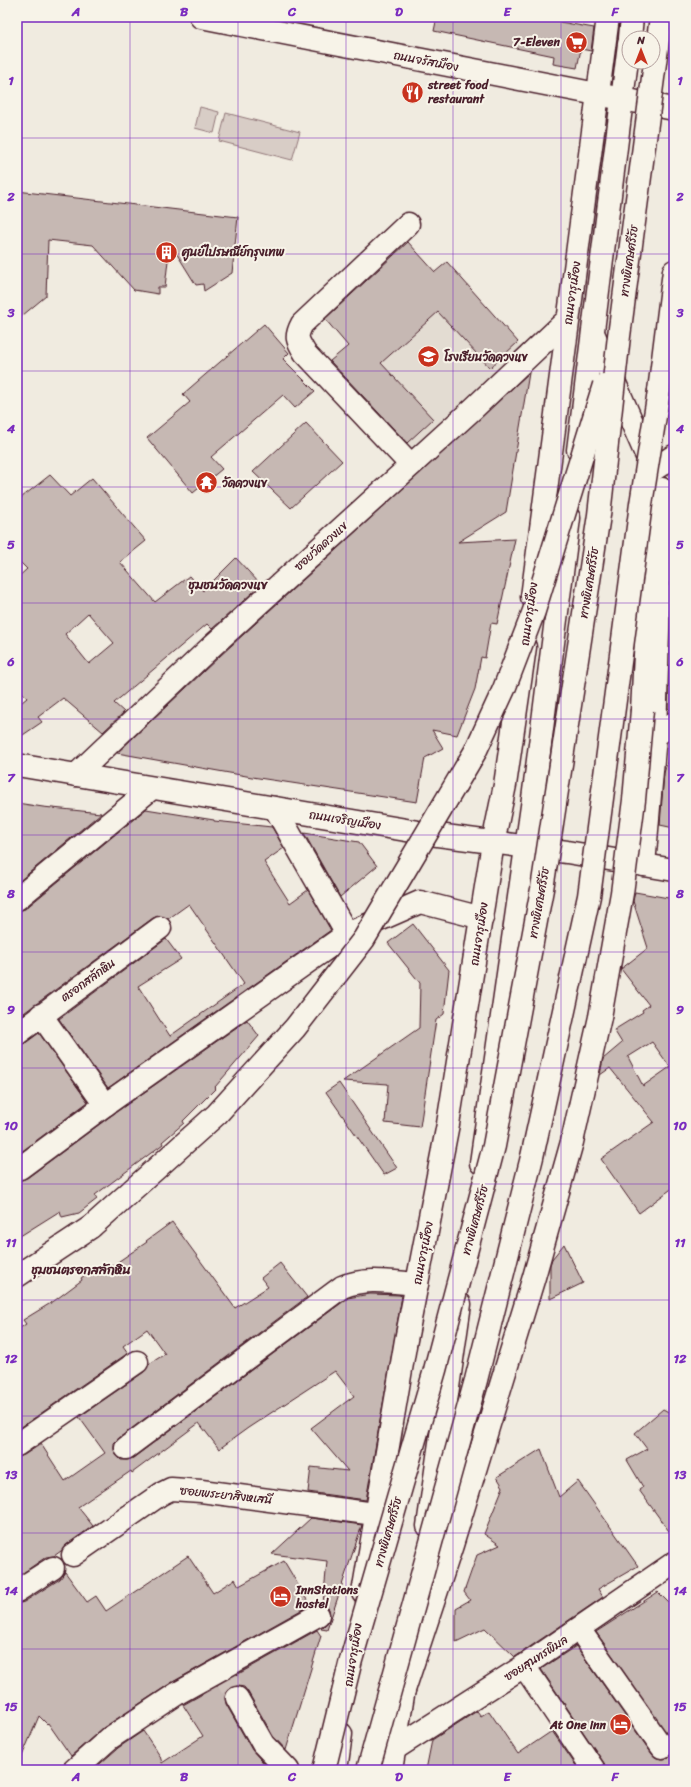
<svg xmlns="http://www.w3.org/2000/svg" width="691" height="1787" font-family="Sriracha,'Playpen Sans Thai',sans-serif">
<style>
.built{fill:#e3dcd2}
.green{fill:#d8cdc6;stroke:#917678}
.building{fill:#c6b8b3;stroke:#4a1f2b;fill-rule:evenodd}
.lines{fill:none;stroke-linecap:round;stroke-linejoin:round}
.minor-tunnel{stroke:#cfc2bc;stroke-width:22;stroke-dasharray:22 11;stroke-linecap:butt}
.minor-casing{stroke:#4a1f2b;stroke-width:25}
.tertiary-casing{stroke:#4a1f2b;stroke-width:25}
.secondary-casing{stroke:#4a1f2b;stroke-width:25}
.motorway-casing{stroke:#4a1f2b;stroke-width:25}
.minor{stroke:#f7f3e8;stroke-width:22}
.tertiary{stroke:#f7f3e8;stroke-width:22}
.secondary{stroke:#f7f3e8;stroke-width:22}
.motorway{stroke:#f7f3e8;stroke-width:22}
.motorway-bridge-casing{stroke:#4a1f2b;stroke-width:25;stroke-linecap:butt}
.motorway-bridge{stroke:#f7f3e8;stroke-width:22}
.grid{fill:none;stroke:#7b2cbf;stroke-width:1;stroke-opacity:0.55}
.labels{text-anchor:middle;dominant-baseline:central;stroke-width:4;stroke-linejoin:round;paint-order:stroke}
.poi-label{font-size:12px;font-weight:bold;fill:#4a1f2b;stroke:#f7f3e8;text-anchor:start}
.street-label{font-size:12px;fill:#4a1f2b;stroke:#f7f3e8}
.neighbourhood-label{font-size:13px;font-weight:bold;fill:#4a1f2b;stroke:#f7f3e8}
.neatline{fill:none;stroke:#7b2cbf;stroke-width:1.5}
.grid-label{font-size:13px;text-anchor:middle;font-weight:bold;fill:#7b2cbf}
</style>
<rect width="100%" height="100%" fill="#f0ebe0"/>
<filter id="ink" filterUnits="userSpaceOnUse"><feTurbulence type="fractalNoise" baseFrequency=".025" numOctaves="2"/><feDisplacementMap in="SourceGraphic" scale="8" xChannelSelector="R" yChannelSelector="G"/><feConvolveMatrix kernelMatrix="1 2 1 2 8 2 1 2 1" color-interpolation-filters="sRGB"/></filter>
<g filter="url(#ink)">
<path class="built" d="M447,262L526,353L414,456L330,361Z"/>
<g class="green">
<path d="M200,107L219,112L214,133L195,128Z"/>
<path d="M226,113L300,132L292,160L219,141Z"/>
</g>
<g class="building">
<path d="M437,17H562L560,22L594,28L591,51L581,49L577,68L553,64L554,56L434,31Z"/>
<path d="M17,191L238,217L232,273L204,291L203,284L196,285L170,243L165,287H158V294L134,290L93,245L48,240L46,296L17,320Z"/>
<path d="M408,242L435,272L447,262L518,342L490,368L438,312L381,363L433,419L407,443L330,361L348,346L325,319Z"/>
<path d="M264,324L289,353L283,359L315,391L295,408L283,395L211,457L222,469L193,493L147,438L190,402L183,394Z"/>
<path d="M529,373L506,512L458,542L515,539L497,624L491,623L485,658L481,657L475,689L457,735L432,730L443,748L425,758L417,802L252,777L117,753L220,656Z"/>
<path d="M306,423L342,461L291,508L253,472Z"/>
<path d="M50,475L70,496L92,478L146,541L120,562L155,602L189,576L203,591L236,558L261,585L212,629L207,624L114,703L124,712L103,732L63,698L38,717L42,722L17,739V706L27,698L17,686V578L27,569L17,559V501ZM88,613L114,643L89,664L65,634Z"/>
<path d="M674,666V711H671L668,708L669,668Z"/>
<path d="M669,756L674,757V828L660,825L664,773Z"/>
<path d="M17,803L43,807L101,813L17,883Z"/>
<path d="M146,809L214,820V821L272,827L284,848L264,862L290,903L308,890L331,930L108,1088L59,1019L166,939L181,959L138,986L170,1036L244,984L189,904L168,919L159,916L153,918L17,1018V911L25,909Z"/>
<path d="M304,833L359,842L377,866L340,897Z"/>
<path d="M635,892L674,899V1187L639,1213L601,1159L654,1122L610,1068L600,1075L603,1059L622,1043L614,1030L643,1012L642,1010L649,1005L621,969L648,948L633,901ZM652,1042L670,1067L643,1086L628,1057Z"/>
<path d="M413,924L449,970L444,1014L436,1020L420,1127L385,1123L388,1084L343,1081L419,1028L420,983L388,943Z"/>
<path d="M247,1020L259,1036L215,1087L216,1088L183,1121L184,1123L162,1142L163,1144L95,1195L97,1199L79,1213L62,1217L60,1211L17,1238V1180H22L27,1178L112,1115Z"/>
<path d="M39,1033L88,1102L17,1155V1046L24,1044Z"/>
<path d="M339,1083L397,1168L384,1175L326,1092Z"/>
<path d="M172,1222L235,1308L268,1287L261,1278L280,1263L307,1297L119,1438L114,1443V1450L116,1455L121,1460H128L133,1458L348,1298L370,1294L399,1295L402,1296L366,1500L308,1492L311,1467L348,1471L311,1428L354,1396L335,1371L248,1428L219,1449L199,1423L132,1473L131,1471L78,1507L93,1526L66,1545L61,1551L54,1556L46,1557L20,1575L17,1574V1457L24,1455L41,1444L65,1481L105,1453L79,1417L144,1372L149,1364L165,1354L147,1329L123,1346L128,1353L17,1430V1330L26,1324L23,1320L54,1301L82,1280L81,1278L96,1268L100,1274L147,1242L146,1241Z"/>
<path d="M564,1244L583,1283L550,1299V1265L552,1259Z"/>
<path d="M663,1409L674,1415V1538L639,1490L643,1487L627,1460L647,1449L635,1433Z"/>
<path d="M541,1449L559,1497L578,1481L638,1566L598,1589L603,1597L515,1657L485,1628L456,1642V1608L470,1600L464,1592L477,1555L500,1545L484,1534L503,1487L497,1477Z"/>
<path d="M311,1518L362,1525L327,1630L321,1629L328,1622L330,1616L329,1609L323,1604L327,1561L272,1554Z"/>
<path d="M188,1556L213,1593L235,1579L239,1586L284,1561L310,1605L171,1683L103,1728L71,1756L48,1723L47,1724L39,1716L17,1768V1604L24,1602L60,1579L65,1572L87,1602L96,1596L106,1611Z"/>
<path d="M658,1592L674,1608V1745L596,1632Z"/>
<path d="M317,1630L321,1636L286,1750L273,1736L248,1692L244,1687L238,1686L231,1687L226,1692L225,1698L226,1704L252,1750L269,1769L268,1770H93L118,1748L143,1731L160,1756L162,1763L203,1736L183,1705Z"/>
<path d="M576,1646L652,1754L657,1758L664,1759L669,1757L674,1749V1770H606L604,1763L541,1669Z"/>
<path d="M477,1711L481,1716L489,1711L518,1754L552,1731L579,1770H426L432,1740Z"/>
</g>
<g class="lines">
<path class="minor-tunnel" d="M221,1669L237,1698"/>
<defs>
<g id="minor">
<path d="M408,224L302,324C295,337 297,340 305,353L411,465"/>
<path d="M593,333L652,468"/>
<path d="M653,470L674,456"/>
<path d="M655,736L674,723"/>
<path d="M76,775L211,647L474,408L568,319"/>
<path d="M275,808L347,934"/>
<path d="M644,865L655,736L662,489"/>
<path d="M17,899L152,788"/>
<path d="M41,1015L105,1105"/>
<path d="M17,1034L160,928"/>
<path d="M20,1168L105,1105L347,934L420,902L482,918"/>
<path d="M17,1445L137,1362"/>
<path d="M126,1448L342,1287C366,1277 391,1282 417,1284"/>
<path d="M73,1555L161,1494L171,1489L201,1491L375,1514"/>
<path d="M17,1591L53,1568"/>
<path d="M579,1629L662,1747"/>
<path d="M524,1666L594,1770"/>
<path d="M237,1698L263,1744L288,1770"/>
<path d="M396,1748L524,1666L674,1563"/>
<path d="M74,1770L110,1738L178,1693L318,1615"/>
</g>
<g id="tertiary">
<path d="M201,17L674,109"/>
<path d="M17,765L430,834L567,852L674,870"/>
</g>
<g id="secondary">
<path d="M630,38L632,17"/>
<path d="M578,450L629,44"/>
<path d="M532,597L608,17"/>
<path d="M481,1163L533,799L569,518"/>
<path d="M428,1526L460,1304"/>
<path d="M363,1593L406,1340L448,1124L493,843L505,785L525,647"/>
<path d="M336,1770L341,1734"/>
<path d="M391,1770L407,1670"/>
</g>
<g id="motorway">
<path d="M659,391L674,271"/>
<path d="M642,710L648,600L642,529"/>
<path d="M17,1276L91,1227"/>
<path d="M404,1690L452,1545L534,1277L572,1142L600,1017"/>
</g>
</defs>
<use href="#minor" class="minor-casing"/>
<use href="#tertiary" class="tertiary-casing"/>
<use href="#secondary" class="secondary-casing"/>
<use href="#motorway" class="motorway-casing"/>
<use href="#minor" class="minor"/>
<use href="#tertiary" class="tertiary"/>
<use href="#secondary" class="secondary"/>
<use href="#motorway" class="motorway"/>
<defs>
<g id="motorway-bridge">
<path d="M600,1017L622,893L634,800L642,710"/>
<path d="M91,1227L217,1114L295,1028L364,939L475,752L504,689L534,611L604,385"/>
<path d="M324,1770L351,1660L435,1370L494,1146L542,889L599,515L619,336L661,17"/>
<path d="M368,1770L476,1380L532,1157L589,896L641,504L659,391"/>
</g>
</defs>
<use href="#motorway-bridge" class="motorway-bridge-casing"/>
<use href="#motorway-bridge" class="motorway-bridge"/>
</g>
</g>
<path class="grid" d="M130,17V1770M238,17V1770M346,17V1770M453,17V1770M561,17V1770M17,138H674M17,254H674M17,371H674M17,487H674M17,603H674M17,719H674M17,835H674M17,952H674M17,1068H674M17,1184H674M17,1300H674M17,1416H674M17,1533H674M17,1649H674"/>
<defs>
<symbol id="supermarket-disc" viewBox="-11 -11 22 22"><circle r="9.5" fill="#c8321e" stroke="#f7f3e8"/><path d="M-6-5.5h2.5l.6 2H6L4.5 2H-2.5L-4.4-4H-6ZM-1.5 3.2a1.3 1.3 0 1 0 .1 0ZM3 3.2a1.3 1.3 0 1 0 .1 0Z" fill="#fff"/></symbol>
<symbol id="restaurant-disc" viewBox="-11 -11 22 22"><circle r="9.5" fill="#c8321e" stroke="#f7f3e8"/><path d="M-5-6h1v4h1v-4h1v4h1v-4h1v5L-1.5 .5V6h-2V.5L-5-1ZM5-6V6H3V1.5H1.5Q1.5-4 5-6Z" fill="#fff"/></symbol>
<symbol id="building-disc" viewBox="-11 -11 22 22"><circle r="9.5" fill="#c8321e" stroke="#f7f3e8"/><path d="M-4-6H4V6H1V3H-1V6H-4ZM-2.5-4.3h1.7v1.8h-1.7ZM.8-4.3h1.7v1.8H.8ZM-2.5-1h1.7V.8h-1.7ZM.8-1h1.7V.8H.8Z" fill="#fff"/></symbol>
<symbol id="school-disc" viewBox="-11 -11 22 22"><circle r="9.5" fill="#c8321e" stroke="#f7f3e8"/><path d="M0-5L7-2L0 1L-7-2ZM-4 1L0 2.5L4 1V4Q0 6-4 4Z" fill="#fff"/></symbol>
<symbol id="temple-disc" viewBox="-11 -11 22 22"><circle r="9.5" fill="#c8321e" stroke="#f7f3e8"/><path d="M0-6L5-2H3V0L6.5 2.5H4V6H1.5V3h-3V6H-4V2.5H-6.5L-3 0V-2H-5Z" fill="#fff"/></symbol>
<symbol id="hotel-disc" viewBox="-11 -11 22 22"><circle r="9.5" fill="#c8321e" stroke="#f7f3e8"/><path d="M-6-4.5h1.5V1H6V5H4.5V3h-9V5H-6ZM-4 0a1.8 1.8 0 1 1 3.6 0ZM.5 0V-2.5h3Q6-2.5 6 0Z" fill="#fff"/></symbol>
</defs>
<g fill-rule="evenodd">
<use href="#supermarket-disc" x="564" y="30" width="25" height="25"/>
<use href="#restaurant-disc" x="400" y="80" width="25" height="25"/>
<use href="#building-disc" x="154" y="240" width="25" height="25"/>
<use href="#school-disc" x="416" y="344" width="25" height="25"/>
<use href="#temple-disc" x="194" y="470" width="25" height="25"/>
<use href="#hotel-disc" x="268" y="1584" width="25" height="25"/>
<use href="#hotel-disc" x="608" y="1712" width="25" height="25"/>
</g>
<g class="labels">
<g class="poi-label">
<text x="560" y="42" text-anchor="end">7-Eleven</text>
<text x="428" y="85">street food<tspan x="428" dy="14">restaurant</tspan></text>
<text x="182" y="252">ศูนย์ไปรษณีย์กรุงเทพ</text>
<text x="444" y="357">โรงเรียนวัดดวงแข</text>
<text x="222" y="483">วัดดวงแข</text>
<text x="296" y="1590">InnStations<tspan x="296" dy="14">hostel</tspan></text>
<text x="606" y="1725" text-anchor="end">At One inn</text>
</g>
<g class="street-label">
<text transform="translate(426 61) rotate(11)">ถนนจรัสเมือง</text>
<text transform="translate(629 261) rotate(-82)">ทางพิเศษศรีรัช</text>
<text transform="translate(572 293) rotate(-82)">ถนนจารุเมือง</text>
<text transform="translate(321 546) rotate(-42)">ซอยวัดดวงแข</text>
<text transform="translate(589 583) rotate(-81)">ทางพิเศษศรีรัช</text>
<text transform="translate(529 614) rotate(-82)">ถนนจารุเมือง</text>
<text transform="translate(345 820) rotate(9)">ถนนเจริญเมือง</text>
<text transform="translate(539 903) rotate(-80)">ทางพิเศษศรีรัช</text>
<text transform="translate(479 934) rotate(-81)">ถนนจารุเมือง</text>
<text transform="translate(88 980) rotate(-36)">ตรอกสลักหิน</text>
<text transform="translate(475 1220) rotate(-75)">ทางพิเศษศรีรัช</text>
<text transform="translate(423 1253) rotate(-79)">ถนนจารุเมือง</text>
<text transform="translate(226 1495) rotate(6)">ซอยพระยาสิงหเสนี</text>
<text transform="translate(388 1532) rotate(-74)">ทางพิเศษศรีรัช</text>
<text transform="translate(353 1655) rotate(-81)">ถนนจารุเมือง</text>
<text transform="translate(536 1658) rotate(-33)">ซอยสุนทรพิมล</text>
</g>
<g class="neighbourhood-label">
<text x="228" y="584">ชุมชนวัดดวงแข</text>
<text x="81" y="1269">ชุมชนตรอกสลักหิน</text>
</g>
</g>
<rect width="691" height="1787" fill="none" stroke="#f7f3e8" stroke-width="44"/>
<g transform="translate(641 50)"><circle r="19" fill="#f7f3e8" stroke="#b29e9c"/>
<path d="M0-3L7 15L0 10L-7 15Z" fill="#c8321e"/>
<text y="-6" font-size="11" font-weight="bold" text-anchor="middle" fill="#4a1f2b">N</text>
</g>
<rect x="22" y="22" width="647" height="1743" class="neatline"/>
<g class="grid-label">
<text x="76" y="16">A</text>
<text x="184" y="16">B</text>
<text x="292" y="16">C</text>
<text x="399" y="16">D</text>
<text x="507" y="16">E</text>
<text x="615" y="16">F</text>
<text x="11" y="85">1</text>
<text x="680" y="85">1</text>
<text x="11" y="201">2</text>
<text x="680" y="201">2</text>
<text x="11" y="317">3</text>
<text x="680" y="317">3</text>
<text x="11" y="433">4</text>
<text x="680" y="433">4</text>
<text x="11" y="549">5</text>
<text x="680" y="549">5</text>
<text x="11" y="666">6</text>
<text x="680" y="666">6</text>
<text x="11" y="782">7</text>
<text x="680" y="782">7</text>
<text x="11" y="898">8</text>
<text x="680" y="898">8</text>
<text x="11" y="1014">9</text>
<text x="680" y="1014">9</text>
<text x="11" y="1130">10</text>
<text x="680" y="1130">10</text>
<text x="11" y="1247">11</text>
<text x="680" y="1247">11</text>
<text x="11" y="1363">12</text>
<text x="680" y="1363">12</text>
<text x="11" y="1479">13</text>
<text x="680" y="1479">13</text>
<text x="11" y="1595">14</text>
<text x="680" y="1595">14</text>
<text x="11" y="1711">15</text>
<text x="680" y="1711">15</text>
<text x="76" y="1781">A</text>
<text x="184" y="1781">B</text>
<text x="292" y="1781">C</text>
<text x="399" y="1781">D</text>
<text x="507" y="1781">E</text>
<text x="615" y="1781">F</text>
</g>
</svg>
